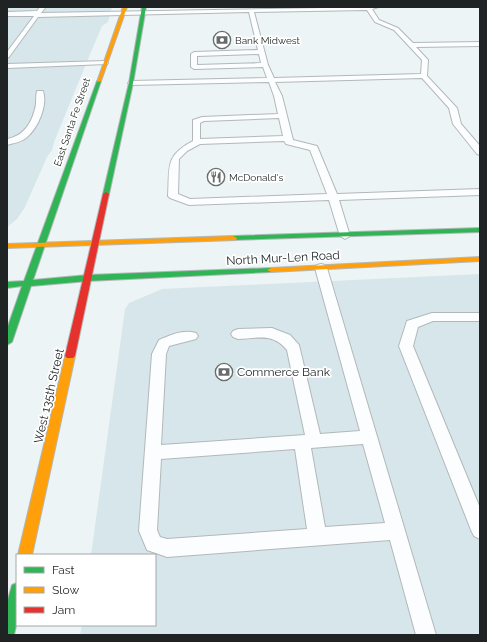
<svg xmlns="http://www.w3.org/2000/svg" width="487" height="642" font-family="Raleway,sans-serif">
<style>
.built{fill:#d7e6ea}
.lines{fill:none;stroke-linecap:round;stroke-linejoin:round}
.lane-casing{stroke:#b2b8ba;stroke-width:2}
.fast-casing{stroke:#b2b8ba;stroke-width:2}
.slow-casing{stroke:#b2b8ba;stroke-width:2}
.jam-casing{stroke:#b2b8ba;stroke-width:2}
.lane{fill:#fcfdfe;fill-rule:evenodd}
.fast{fill:#30b455;fill-rule:evenodd}
.slow{fill:#ff9f0a;fill-rule:evenodd}
.jam{fill:#e5322d;fill-rule:evenodd}
.labels{text-anchor:middle;dominant-baseline:central;stroke-width:3.5;stroke-linejoin:round;paint-order:stroke}
.far-poi-label{font-size:10px;fill:#1f2324;stroke:#fff;text-anchor:start}
.far-street-label{font-size:10px;fill:#1f2324;stroke:#fff}
.street-label{font-size:12px;fill:#1f2324;stroke:#fff}
.poi-label{font-size:12px;fill:#1f2324;stroke:#fff;text-anchor:start}
</style>
<rect width="100%" height="100%" fill="#ecf4f6"/>
<g class="built">
<path d="M7,7H112L108,22L102,26L86,64L54,142L52,150L47,157L25,207L17,219L7,227Z"/>
<path d="M480,274V635H80L82,625H155V555H91L125,309L129,303L162,289Z"/>
</g>
<g class="lines">
<defs>
<g id="lane">
<path d="M40,7L45,8L41,13L379,7L372,9L379,20L398,28L413,43L480,42V46L416,47L428,60L427,76L457,108L461,124L480,146V155L477,154L453,124L449,108L422,78L275,82L282,96L293,140L317,146L337,194L480,189V195L339,200L350,236L345,239L340,236L329,200L189,205L170,198L168,196C170,168 164,156 193,141V120L202,117L278,114L274,96L269,82L131,85L128,83L131,81L267,78L263,67L194,69L191,67V54L194,52L258,50L249,12L38,17L9,57L7,58V52L34,16H7V12L37,11ZM367,10L375,22L394,30L422,60L421,74L274,78L268,65L254,12ZM259,54L261,63L197,65V56ZM279,118L283,136L200,139V123L204,121ZM284,141L286,144L310,150L327,194L190,199L178,194L179,159L187,151L200,144Z"/>
<path d="M105,61L108,63L107,64L7,68V64Z"/>
<path d="M37,91H43C48,105 38,128 27,137C22,142 14,143 7,145V139C25,136 33,121 36,104C36,100 36,95 37,91Z"/>
<path d="M321,264L325,265L327,268L436,635H416L390,540L167,557L147,550L139,531L152,354L159,340C170,335 184,329 196,333L198,336L196,339L169,346L166,354L161,445L305,435L287,350C273,333 259,338 238,339L233,337L231,334L233,331L238,329L272,328L290,335L299,345L320,434L360,431L315,268L317,265ZM363,444L385,523L325,527L311,448ZM295,449L307,529L167,539L160,537L157,530L161,459Z"/>
<path d="M432,313H480V321H433L418,327L413,346L480,508V539L474,536L471,530L399,346L407,321Z"/>
</g>
<g id="fast">
<path d="M142,7H146L133,83L109,194L106,196L103,194L129,83Z"/>
<path d="M99,80L101,81L33,280L88,275L271,268L275,270L271,272L88,281L31,286L12,342L7,345V329L22,286L7,288V282L24,281L97,81Z"/>
<path d="M480,228V232L233,240L229,238L233,236Z"/>
<path d="M17,583V621L14,635H7V603L12,585Z"/>
</g>
<g id="slow">
<path d="M123,7H127L101,81L97,82Z"/>
<path d="M233,236L237,238L236,240L7,248V244Z"/>
<path d="M480,257V261L271,272L267,270L271,268Z"/>
<path d="M70,353L73,354L75,356L32,555H18L65,356L67,354Z"/>
</g>
<path id="jam" d="M106,192L109,194L75,356L73,358H67L65,356L103,194Z"/>
</defs>
<use href="#lane" class="lane-casing"/>
<use href="#fast" class="fast-casing"/>
<use href="#slow" class="slow-casing"/>
<use href="#jam" class="jam-casing"/>
<use href="#lane" class="lane"/>
<use href="#fast" class="fast"/>
<use href="#slow" class="slow"/>
<use href="#jam" class="jam"/>
</g>
<defs>
<symbol id="bank-ring" viewBox="-11 -11 22 22"><circle r="9.5" fill="#fff" stroke="#676c6e" stroke-width="1.5"/><path d="M-6-4H6V4H-6ZM0-2.3a2.3 2.3 0 1 0 0 4.6a2.3 2.3 0 1 0 0-4.6Z" fill="#676c6e"/></symbol>
<symbol id="restaurant-ring" viewBox="-11 -11 22 22"><circle r="9.5" fill="#fff" stroke="#676c6e" stroke-width="1.5"/><path d="M-5-6h1v4h1v-4h1v4h1v-4h1v5L-1.5 .5V6h-2V.5L-5-1ZM5-6V6H3V1.5H1.5Q1.5-4 5-6Z" fill="#676c6e"/></symbol>
</defs>
<g fill-rule="evenodd">
<use href="#bank-ring" x="212" y="30" width="20" height="20"/>
<use href="#restaurant-ring" x="206" y="167" width="20" height="20"/>
<use href="#bank-ring" x="214" y="362" width="20" height="20"/>
</g>
<g class="labels">
<g class="far-poi-label">
<text x="235" y="40">Bank Midwest</text>
<text x="229" y="177">McDonald's</text>
</g>
<g class="far-street-label">
<text transform="translate(72 122) rotate(-71)">East Santa Fe Street</text>
</g>
<g class="street-label">
<text transform="translate(283 258) rotate(-3)">North Mur-Len Road</text>
<text transform="translate(49 396) rotate(-77)">West 135th Street</text>
</g>
<g class="poi-label">
<text x="237" y="372">Commerce Bank</text>
</g>
</g>
<rect width="487" height="642" fill="none" stroke="#1f2324" stroke-width="16"/>
<rect x="16" y="554" width="140" height="72" fill="#ffffff" stroke="#a5a7a7"/>
<rect x="24" y="567" width="20" height="6" fill="#30b455" stroke="#a5a7a7"/>
<text x="52" y="574" font-size="12" fill="#1f2324">Fast</text>
<rect x="24" y="587" width="20" height="6" fill="#ff9f0a" stroke="#a5a7a7"/>
<text x="52" y="594" font-size="12" fill="#1f2324">Slow</text>
<rect x="24" y="607" width="20" height="6" fill="#e5322d" stroke="#a5a7a7"/>
<text x="52" y="614" font-size="12" fill="#1f2324">Jam</text>
</svg>
